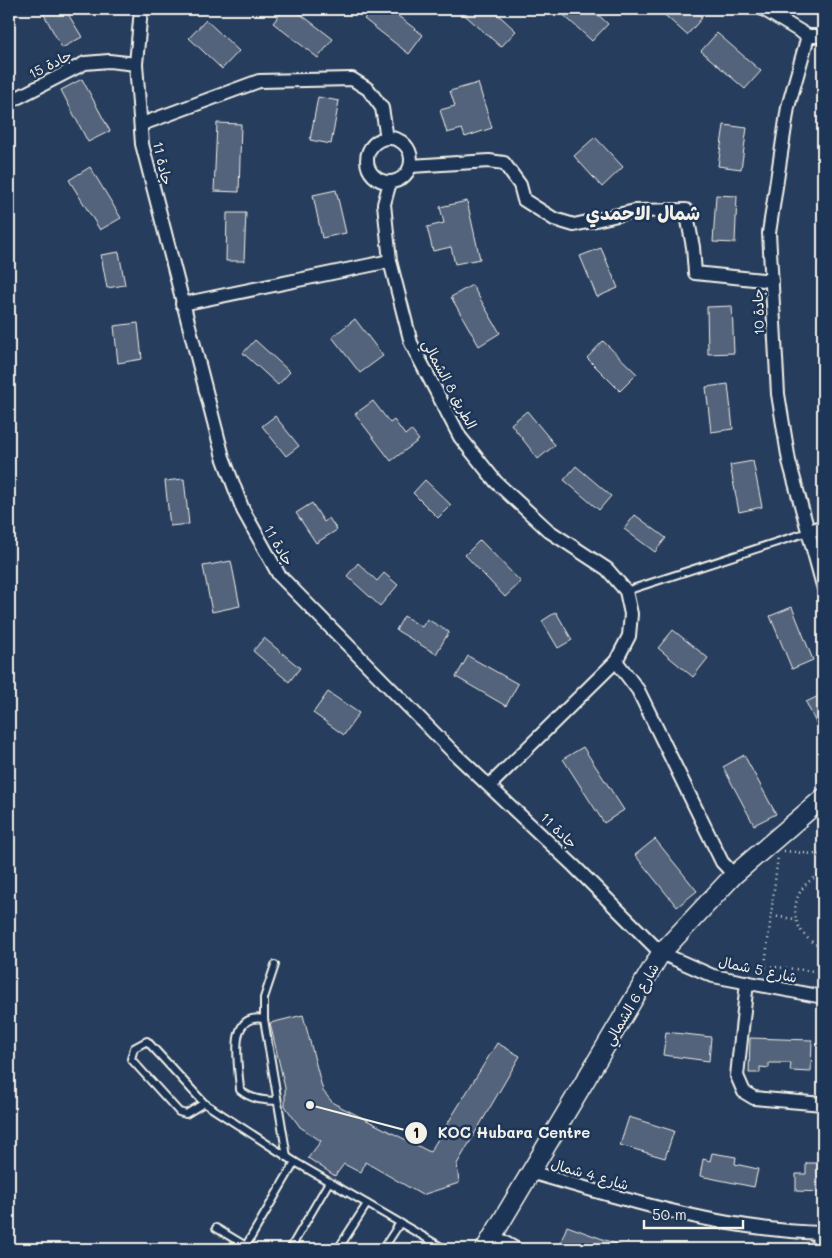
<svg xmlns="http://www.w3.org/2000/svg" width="832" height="1258" font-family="Mali,'Playpen Sans Arabic',sans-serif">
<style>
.building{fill:#52647b;stroke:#f4f1e8}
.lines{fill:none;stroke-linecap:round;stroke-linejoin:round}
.lane-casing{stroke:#f4f1e8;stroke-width:10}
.street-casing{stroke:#f4f1e8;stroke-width:16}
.secondary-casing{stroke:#f4f1e8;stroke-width:21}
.path{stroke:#f4f1e8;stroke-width:2.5;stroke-dasharray:1 4;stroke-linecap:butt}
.lane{stroke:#1d3557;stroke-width:6}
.street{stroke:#1d3557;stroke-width:12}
.secondary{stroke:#1d3557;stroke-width:18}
.labels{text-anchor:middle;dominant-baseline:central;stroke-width:5;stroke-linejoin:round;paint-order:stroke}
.street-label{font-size:14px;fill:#f4f1e8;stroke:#1d3557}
.district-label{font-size:19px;font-weight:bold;fill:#f4f1e8;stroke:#1d3557}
.leader{fill:none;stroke:#f4f1e8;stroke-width:2}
.callout-dot{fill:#f4f1e8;stroke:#1d3557;stroke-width:2}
.mark-label{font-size:15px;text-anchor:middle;font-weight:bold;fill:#111}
.callout-label{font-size:15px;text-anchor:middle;font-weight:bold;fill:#f4f1e8;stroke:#1d3557;stroke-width:5;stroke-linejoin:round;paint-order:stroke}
</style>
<rect width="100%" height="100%" fill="#263d5d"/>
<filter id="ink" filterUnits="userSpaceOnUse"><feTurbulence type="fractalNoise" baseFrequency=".02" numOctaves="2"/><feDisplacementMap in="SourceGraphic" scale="10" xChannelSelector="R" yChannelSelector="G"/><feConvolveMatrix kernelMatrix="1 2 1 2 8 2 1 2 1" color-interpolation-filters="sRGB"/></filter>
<g filter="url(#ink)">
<g class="building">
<path d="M41,9H65L82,37L62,48Z"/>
<path d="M284,9H294L333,39L318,58L273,23Z"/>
<path d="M372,9H389L423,35L409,54L364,19Z"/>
<path d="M458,9H492L516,31L501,47Z"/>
<path d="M557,9H592L608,24L592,41Z"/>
<path d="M658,9H693L702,18L687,35Z"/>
<path d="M206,20L239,51L222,69L189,38Z"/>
<path d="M717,33L761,71L745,89L701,51Z"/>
<path d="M82,79L110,131L88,142L61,90Z"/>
<path d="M478,83L492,128L465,137L462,129L447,133L440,110L455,106L450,91Z"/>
<path d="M318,97L339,101L331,144L310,140Z"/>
<path d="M217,123L241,124L239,192L214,191Z"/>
<path d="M724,125L747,128L741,169L718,166Z"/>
<path d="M595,137L623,167L602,187L574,156Z"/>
<path d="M90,167L121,218L100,230L69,180Z"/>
<path d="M336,190L346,233L322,238L313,195Z"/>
<path d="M716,195L737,196L735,243L713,242Z"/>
<path d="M467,201L480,259L455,264L451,247L433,251L427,227L444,223L440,207Z"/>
<path d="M227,213H246L244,261H226Z"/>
<path d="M601,248L618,288L597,297L580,256Z"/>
<path d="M119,252L125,285L107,288L101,255Z"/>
<path d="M472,285L500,333L479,346L451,297Z"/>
<path d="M732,306L734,353L708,354L707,307Z"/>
<path d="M355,319L383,356L360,373L332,337Z"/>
<path d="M138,323L142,359L118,363L114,326Z"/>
<path d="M255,340L290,372L278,385L243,353Z"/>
<path d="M603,341L637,374L620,391L587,358Z"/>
<path d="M728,384L733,429L711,432L706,387Z"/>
<path d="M373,401L390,423L394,420L405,435L411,430L419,440L391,461L355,414Z"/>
<path d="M527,411L555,445L538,459L511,424Z"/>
<path d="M275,416L299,446L286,456L262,426Z"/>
<path d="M753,461L762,507L739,512L730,465Z"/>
<path d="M576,466L611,496L599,510L564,480Z"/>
<path d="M184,479L189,524L170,526L165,481Z"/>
<path d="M425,480L451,505L438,518L413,493Z"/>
<path d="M312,503L324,522L329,518L337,530L316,543L296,513Z"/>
<path d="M635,515L666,538L655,552L624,529Z"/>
<path d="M480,540L521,582L505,597L465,555Z"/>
<path d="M231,561L240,606L212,612L203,566Z"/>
<path d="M358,563L377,581L384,573L398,585L380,606L347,576Z"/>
<path d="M792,607L813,660L792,669L770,616Z"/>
<path d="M556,612L572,640L558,648L542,621Z"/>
<path d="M404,616L422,627L427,619L449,632L436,654L396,630Z"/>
<path d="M673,630L708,658L693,677L658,648Z"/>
<path d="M264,638L300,668L289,682L253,651Z"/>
<path d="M468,656L518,684L506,706L456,677Z"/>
<path d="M328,692L359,713L344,735L313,713Z"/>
<path d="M823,694V738L806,702Z"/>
<path d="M583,747L624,810L604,823L563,759Z"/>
<path d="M744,755L776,814L754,825L723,767Z"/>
<path d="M655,839L697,891L677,907L635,855Z"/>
<path d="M303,1015L323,1091L333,1103L430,1152L497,1043L520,1056L457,1164L459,1183L422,1195L365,1162L361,1173L344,1164L335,1176L308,1158L321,1141L300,1127L285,1106V1088L270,1023Z"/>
<path d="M666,1032L711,1037L709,1061L663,1055Z"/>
<path d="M750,1038L812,1040L811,1072L790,1071L791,1063H769V1068L760,1067V1073H749Z"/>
<path d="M629,1117L674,1131L665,1158L620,1145Z"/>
<path d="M712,1153L736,1157L735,1164L758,1169L754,1187L700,1176L703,1159L710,1161Z"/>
<path d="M806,1163H823V1192L796,1191V1174H806Z"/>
<path d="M567,1226L627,1248V1249H558Z"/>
</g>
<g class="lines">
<defs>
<g id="lane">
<path d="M626,591L808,532"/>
<path d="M275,965L264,998V1019L287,1157"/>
<path d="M264,1019C226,1012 239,1066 240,1090C252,1100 263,1100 277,1101"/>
<path d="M204,1103L186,1114L179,1112L131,1059L134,1048L147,1041L204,1103L295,1162L445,1249"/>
<path d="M216,1228L246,1246"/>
<path d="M244,1249L295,1162"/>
<path d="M290,1249L329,1182"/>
<path d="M338,1249L367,1204"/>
<path d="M383,1249L400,1223"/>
</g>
<g id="street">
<path d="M141,9L136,64L142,144L223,457L243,510L279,575L454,753L574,866L661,953L713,976L823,997"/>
<path d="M763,9L808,36H823"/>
<path d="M808,36L788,107L769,233L778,394L789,461L823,586"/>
<path d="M9,102L85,63L109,61L136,64"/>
<path d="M142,124L259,81L352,79L368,89L382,108L387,138"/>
<circle cx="389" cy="160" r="22"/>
<path d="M411,166L489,161L504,163L520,185L524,200L554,219L574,225L635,211L686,210L693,247L695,273L772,281"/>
<path d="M390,182L384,204L390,261L411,343L460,437L496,482L549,531L607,569L626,591L631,614L629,636L616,661L490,785"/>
<path d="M182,304L390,261"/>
<path d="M808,532L823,526"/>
<path d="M616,661L638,690L722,862L734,875"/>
<path d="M747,982L737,1076L744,1092L754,1098L823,1104"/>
<path d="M530,1172C626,1200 722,1230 823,1233"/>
<path d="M493,1236L516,1249"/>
<path d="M818,1249L819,1233"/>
</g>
<path id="secondary" d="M485,1249L661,953L734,875L823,798"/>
</defs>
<use href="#lane" class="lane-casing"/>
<use href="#street" class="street-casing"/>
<use href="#secondary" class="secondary-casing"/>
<g class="path">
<path d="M784,851L823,855"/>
<path d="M823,874C786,886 786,935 823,947"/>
<path d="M772,916L795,919"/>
<path d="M766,966L823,972"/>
<path d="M764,974L778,856"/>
</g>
<use href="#lane" class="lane"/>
<use href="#street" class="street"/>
<use href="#secondary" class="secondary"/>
</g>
</g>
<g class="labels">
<g class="street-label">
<text transform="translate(50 64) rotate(-27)">جادة 15</text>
<text transform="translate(163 163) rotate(77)">جادة 11</text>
<text transform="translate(758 312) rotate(-92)">جادة 10</text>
<text transform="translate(450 384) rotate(62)">الطريق 8 الشمالي</text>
<text transform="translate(279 545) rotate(60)">جادة 11</text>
<text transform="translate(559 830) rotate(44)">جادة 11</text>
<text transform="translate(758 969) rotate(12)">شارع 5 شمال</text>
<text transform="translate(631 1004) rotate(-59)">شارع 6 الشمالي</text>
<text transform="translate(590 1174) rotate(16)">شارع 4 شمال</text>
</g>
<g class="district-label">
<text x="643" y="212">شمال الاحمدي</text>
</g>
</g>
<path class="leader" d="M310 1105L416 1133"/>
<g class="callout-dot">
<circle cx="310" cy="1105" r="5"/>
<circle cx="416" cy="1133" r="12"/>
</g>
<g class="mark-label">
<text x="416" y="1138">1</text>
</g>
<g class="callout-label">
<text x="514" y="1138">KOC Hubara Centre</text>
</g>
<rect width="832" height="1258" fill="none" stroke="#1d3557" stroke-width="30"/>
<rect x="15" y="15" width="802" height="1228" fill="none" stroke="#f4f1e8" stroke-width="2" filter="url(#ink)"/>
<path d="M644 1220v8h99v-8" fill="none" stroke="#f4f1e8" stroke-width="2.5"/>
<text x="652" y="1220" font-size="15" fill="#f4f1e8" stroke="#1d3557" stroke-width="4" paint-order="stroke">50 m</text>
</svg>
